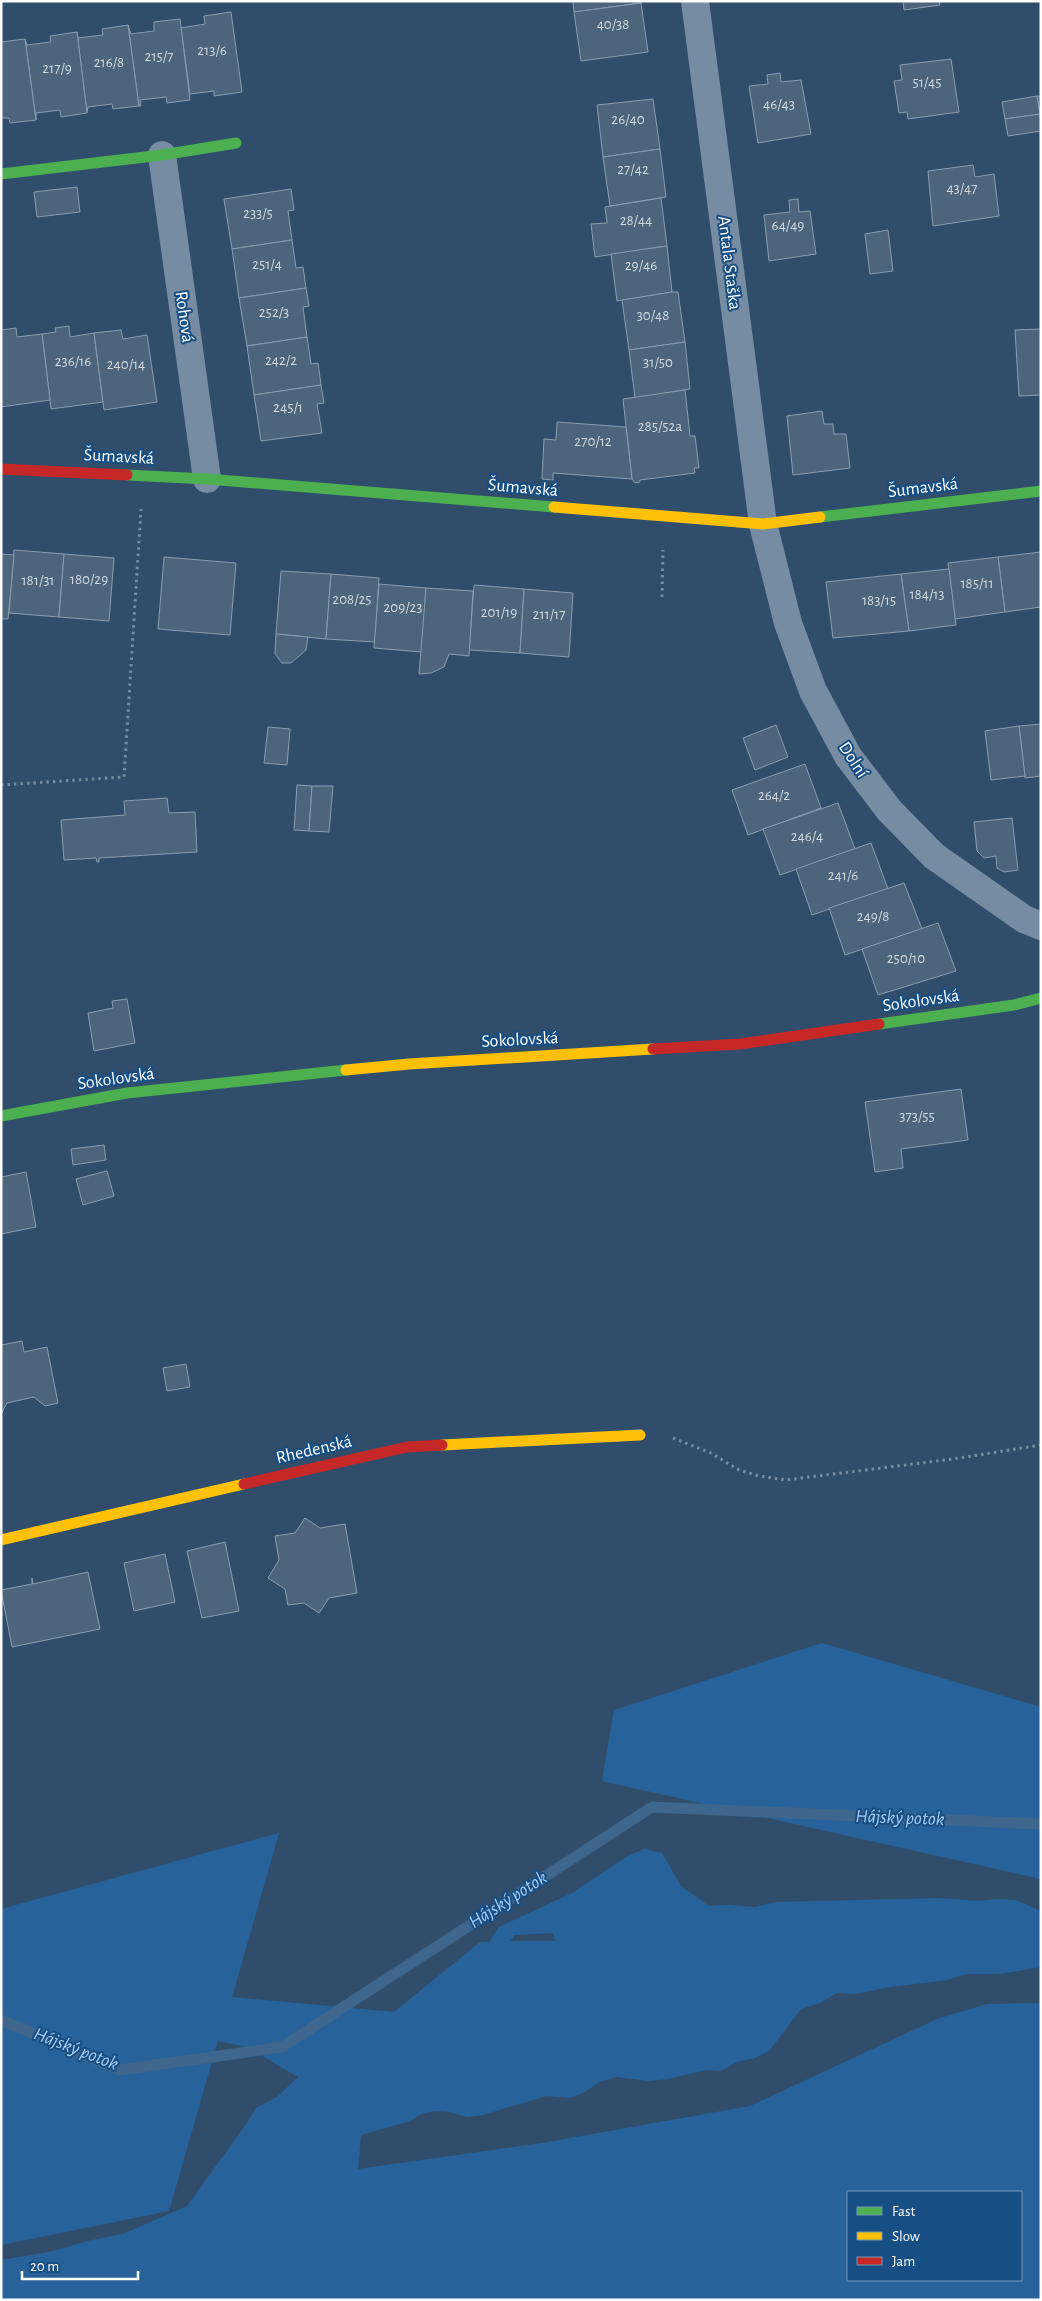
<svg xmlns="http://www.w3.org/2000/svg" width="1042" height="2301" font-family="'Alegreya Sans',sans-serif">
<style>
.green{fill:#27639a;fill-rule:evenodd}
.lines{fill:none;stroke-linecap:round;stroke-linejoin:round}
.stream{stroke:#3f668d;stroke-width:11}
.building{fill:#4c657c;stroke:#8a9db0}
.path{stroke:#768ca2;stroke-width:3;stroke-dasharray:2.5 4;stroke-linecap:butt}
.street{stroke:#768ca2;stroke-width:28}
.fast{stroke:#4caf50;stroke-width:11}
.slow{stroke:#ffc107;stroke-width:11}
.jam{stroke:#c62828;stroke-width:11}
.labels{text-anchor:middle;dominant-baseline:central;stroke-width:4;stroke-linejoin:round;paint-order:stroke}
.number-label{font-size:15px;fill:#d2d8de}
.street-label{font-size:18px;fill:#fff;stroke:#174e84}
.water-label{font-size:19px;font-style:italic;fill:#a7cff4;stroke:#174e84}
</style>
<rect width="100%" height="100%" fill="#304e6c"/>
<g class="green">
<path d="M822,1643L1041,1707V1879L602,1781L614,1710Z"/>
<path d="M279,1833L232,1997L394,2012L480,1942H489L499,1927L572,1893L626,1857L644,1849L662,1853L681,1886L709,1906L729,1905L755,1907L776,1902L941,1898L979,1901L996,1899L1016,1900L1041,1911V1967L1000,1974H966L948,1980L890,1987L855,1994L837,1993L820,2003L801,2009L769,2051L755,2058L737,2062L720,2071L707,2070L668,2079L649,2081L617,2077L599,2082L585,2092L570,2098L546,2096L483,2115L467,2117L449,2112L435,2111L422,2114L410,2121L361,2135L358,2169L542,2143L750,2106L937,2019L987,2004L1041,2003V2300H1V2260L50,2252L87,2241L123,2234L187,2206L247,2123L256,2108L277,2097L298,2077L247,2047L218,2041L169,2211L1,2245V1909ZM553,1933L555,1941H510L515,1935ZM848,2192H1021V2280H848Z"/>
</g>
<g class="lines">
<path class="stream" d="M1,2020L120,2070L282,2047L652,1807L1041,1824"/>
</g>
<g class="building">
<path d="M573,1H641V3L574,12Z"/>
<path d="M903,1H939L940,5L904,10Z"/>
<path d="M641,3L648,52L581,61L574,12Z"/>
<path d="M231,12L242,92L214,96V91L190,94L181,28L205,24L204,16Z"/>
<path d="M180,19L190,100L167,103L166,97L140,100L141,106H139L128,25L131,34L154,31V22Z"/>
<path d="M128,25L139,106L113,109L112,104L88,107L87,113L77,32L78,38L103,35L102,29Z"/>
<path d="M77,32L87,113L61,117L60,110L36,113V120L25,39L27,45L51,42L50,36Z"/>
<path d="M25,39L36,120L10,123L9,118H1V42Z"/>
<path d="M951,59L959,112L908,119L907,112L899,113L894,81L902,80L900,65Z"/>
<path d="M780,73L781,82L801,80L811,134L758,143L749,86L768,84L767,75Z"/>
<path d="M1037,96L1040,114L1005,119L1002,102Z"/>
<path d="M1037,96H1041V119L1040,114Z"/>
<path d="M653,99L660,149L603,157L597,105Z"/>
<path d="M1040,114L1041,131L1008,136L1005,119Z"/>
<path d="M660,149L666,197L610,206L603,157Z"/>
<path d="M973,165L975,177L994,174L999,216L933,226L928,171Z"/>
<path d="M77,187L80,212L37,217L34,192Z"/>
<path d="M291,189L294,210L288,211L292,240L232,249L224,199Z"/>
<path d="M661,198L667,246L595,257L591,224L607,223L605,207Z"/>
<path d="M798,199L799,212L810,211L816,254L769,261L764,215L790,212L789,200Z"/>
<path d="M888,230L893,271L870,274L865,234Z"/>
<path d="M292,240L296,268L303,267L306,288L239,298L232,249Z"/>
<path d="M667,246L672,292L617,301L611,254Z"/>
<path d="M306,288L309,306L303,307L307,337L247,346L239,298Z"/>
<path d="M672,292H678L685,342L629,350L622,300Z"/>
<path d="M69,326L70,337L94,333L103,402L51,409L42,334L56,332L55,328Z"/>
<path d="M16,328L17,337L42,334L50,400L1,407V330Z"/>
<path d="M1041,329V395L1019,396L1015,330Z"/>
<path d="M121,330L123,339L147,335L157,402L104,410L94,333Z"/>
<path d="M307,337L311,364L318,363L321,385L254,395L247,346Z"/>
<path d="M685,342L690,389L635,398L629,350Z"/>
<path d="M321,385L324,403L317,404L322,433L261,441L254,395Z"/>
<path d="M685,390L690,436H695L699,468H694L695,473L640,480V482L635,483L632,479L623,399Z"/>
<path d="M822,411L824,424H833L834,434H846L850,468L793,475L787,416Z"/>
<path d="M557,422L626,427L632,479L553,473V480L542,479L544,439L556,440Z"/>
<path d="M14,550L64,554L59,617L9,613Z"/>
<path d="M1041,552V607L1005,612L998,557Z"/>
<path d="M1,554L14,555L8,619H1Z"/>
<path d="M64,554L114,558L109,621L59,617Z"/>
<path d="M164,557L236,563L230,635L158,629Z"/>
<path d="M998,557L1005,612L955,619L948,563Z"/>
<path d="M949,569L956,625L909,631L901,574Z"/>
<path d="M281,571L331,574L326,639L276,634Z"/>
<path d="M331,574L379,578L375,642L326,639Z"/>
<path d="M901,574L909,631L833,638L826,582Z"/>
<path d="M379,584L426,588L422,652L374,648Z"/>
<path d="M474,585L524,589L520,653L469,650Z"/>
<path d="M426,588L473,591L469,656L449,654L444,667L431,673L419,674Z"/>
<path d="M524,589L573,593L569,657L520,653Z"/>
<path d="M276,634L308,637L306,650L291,663H282L275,654Z"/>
<path d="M1041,724V776L1025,778L1019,726Z"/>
<path d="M776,725L788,757L755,770L743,738Z"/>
<path d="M1019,726L1025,776L991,780L985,731Z"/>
<path d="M268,727L290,729L287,765L264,763Z"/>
<path d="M805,764L821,808L748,835L732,790Z"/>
<path d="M297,785L312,786L309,831L294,830Z"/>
<path d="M312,786H333L329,832L309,831Z"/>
<path d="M167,798L169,813L195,812L197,852L99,858V862H97L96,858L64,860L61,820L125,815L124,801Z"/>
<path d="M838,803L855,849L780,875L763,829Z"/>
<path d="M1012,818L1018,870L1004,872L997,868L996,856L984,858L977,851L974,822Z"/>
<path d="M871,843L888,889L812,915L796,869Z"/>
<path d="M904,883L922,929L845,955L829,908Z"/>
<path d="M938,923L956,971L878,995L862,949Z"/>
<path d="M127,999L135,1043L94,1051L88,1013L113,1008L112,1001Z"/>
<path d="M961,1089L968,1140L901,1149L903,1168L875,1172L865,1102Z"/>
<path d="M104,1145L106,1160L73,1165L71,1149Z"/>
<path d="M107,1171L114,1196L83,1205L76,1179Z"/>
<path d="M26,1172L36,1227L1,1234V1177Z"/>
<path d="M22,1341L24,1352L47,1347L58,1403L45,1406L34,1397L7,1403L1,1414V1345Z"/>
<path d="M186,1364L190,1387L167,1391L163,1368Z"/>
<path d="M305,1518L320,1528L345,1524L357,1593L329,1598L319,1613L304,1603L288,1605L285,1589L268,1578L279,1560L275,1536L295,1533Z"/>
<path d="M225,1542L239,1611L202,1618L187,1551Z"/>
<path d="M165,1554L175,1602L134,1611L124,1563Z"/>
<path d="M88,1572L100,1629L12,1647L1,1590L32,1584V1578L33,1584Z"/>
</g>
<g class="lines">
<g class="path">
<path d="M662,597L663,550"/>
<path d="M1,785L124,777L141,509"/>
<path d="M673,1438L711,1453L739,1470L759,1476L786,1480L953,1459L1041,1445"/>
</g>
<g class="street">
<path d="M695,1L763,524L788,623L813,691L848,756L889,810L934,856L1024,919L1041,926"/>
<path d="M162,155L207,479"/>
</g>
<g class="fast">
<path d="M1,174L162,155L236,143"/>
<path d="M127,475L207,479L554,507"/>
<path d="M820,517L1041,491"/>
<path d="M879,1024L1014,1005L1041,998"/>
<path d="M1,1116L127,1093L346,1070"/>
</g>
<g class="slow">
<path d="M554,507L763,524L820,517"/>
<path d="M346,1070L409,1064L653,1049"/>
<path d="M442,1445L640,1435"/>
<path d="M1,1540L244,1484"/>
</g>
<g class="jam">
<path d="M1,469L127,475"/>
<path d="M653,1049L740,1044L879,1024"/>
<path d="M244,1484L407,1447L442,1445"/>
</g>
</g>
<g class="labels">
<g class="number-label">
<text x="613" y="24">40/38</text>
<text x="212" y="50">213/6</text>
<text x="159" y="56">215/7</text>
<text x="109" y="62">216/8</text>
<text x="57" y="68">217/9</text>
<text x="927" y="82">51/45</text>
<text x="779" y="104">46/43</text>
<text x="628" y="119">26/40</text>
<text x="633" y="169">27/42</text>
<text x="962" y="188">43/47</text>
<text x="258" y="213">233/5</text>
<text x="636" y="220">28/44</text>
<text x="788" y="225">64/49</text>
<text x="267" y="264">251/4</text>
<text x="641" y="265">29/46</text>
<text x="274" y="312">252/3</text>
<text x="653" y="315">30/48</text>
<text x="281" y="360">242/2</text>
<text x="73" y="361">236/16</text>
<text x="658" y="362">31/50</text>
<text x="126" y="364">240/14</text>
<text x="288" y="407">245/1</text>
<text x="660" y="426">285/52a</text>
<text x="593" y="441">270/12</text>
<text x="89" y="579">180/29</text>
<text x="38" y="580">181/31</text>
<text x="977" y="583">185/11</text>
<text x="927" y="594">184/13</text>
<text x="352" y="599">208/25</text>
<text x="879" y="600">183/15</text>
<text x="403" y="607">209/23</text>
<text x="499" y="612">201/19</text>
<text x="549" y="614">211/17</text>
<text x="774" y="795">264/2</text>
<text x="807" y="836">246/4</text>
<text x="843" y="875">241/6</text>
<text x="873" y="916">249/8</text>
<text x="906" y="958">250/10</text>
<text x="917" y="1116">373/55</text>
</g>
<g class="street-label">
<text transform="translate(729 263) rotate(83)">Antala Staška</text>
<text transform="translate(184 317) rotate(82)">Rohová</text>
<text transform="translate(119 457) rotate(3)">Šumavská</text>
<text transform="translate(523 488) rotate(5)">Šumavská</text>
<text transform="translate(923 488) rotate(-7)">Šumavská</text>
<text transform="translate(853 760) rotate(57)">Dolní</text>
<text transform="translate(921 1001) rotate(-8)">Sokolovská</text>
<text transform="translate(520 1040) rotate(-3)">Sokolovská</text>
<text transform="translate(116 1079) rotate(-8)">Sokolovská</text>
<text transform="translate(314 1450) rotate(-13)">Rhedenská</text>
</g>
<g class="water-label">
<text transform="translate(900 1818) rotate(2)">Hájský potok</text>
<text transform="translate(508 1900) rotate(-33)">Hájský potok</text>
<text transform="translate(76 2049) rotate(21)">Hájský potok</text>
</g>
</g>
<rect width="1042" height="2301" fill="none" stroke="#ffffff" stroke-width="5"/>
<rect x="847" y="2191" width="175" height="90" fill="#174e84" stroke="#7495b5"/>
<rect x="857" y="2207" width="25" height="8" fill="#4caf50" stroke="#7495b5"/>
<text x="892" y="2216" font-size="15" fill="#ffffff">Fast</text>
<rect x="857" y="2232" width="25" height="8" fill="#ffc107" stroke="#7495b5"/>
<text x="892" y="2241" font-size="15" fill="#ffffff">Slow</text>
<rect x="857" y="2257" width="25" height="8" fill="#c62828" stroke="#7495b5"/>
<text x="892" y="2266" font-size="15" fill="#ffffff">Jam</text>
<path d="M22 2271v8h116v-8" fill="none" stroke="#ffffff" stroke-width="2.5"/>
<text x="30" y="2271" font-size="15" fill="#ffffff" stroke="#174e84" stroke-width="4" paint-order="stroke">20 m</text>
</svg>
